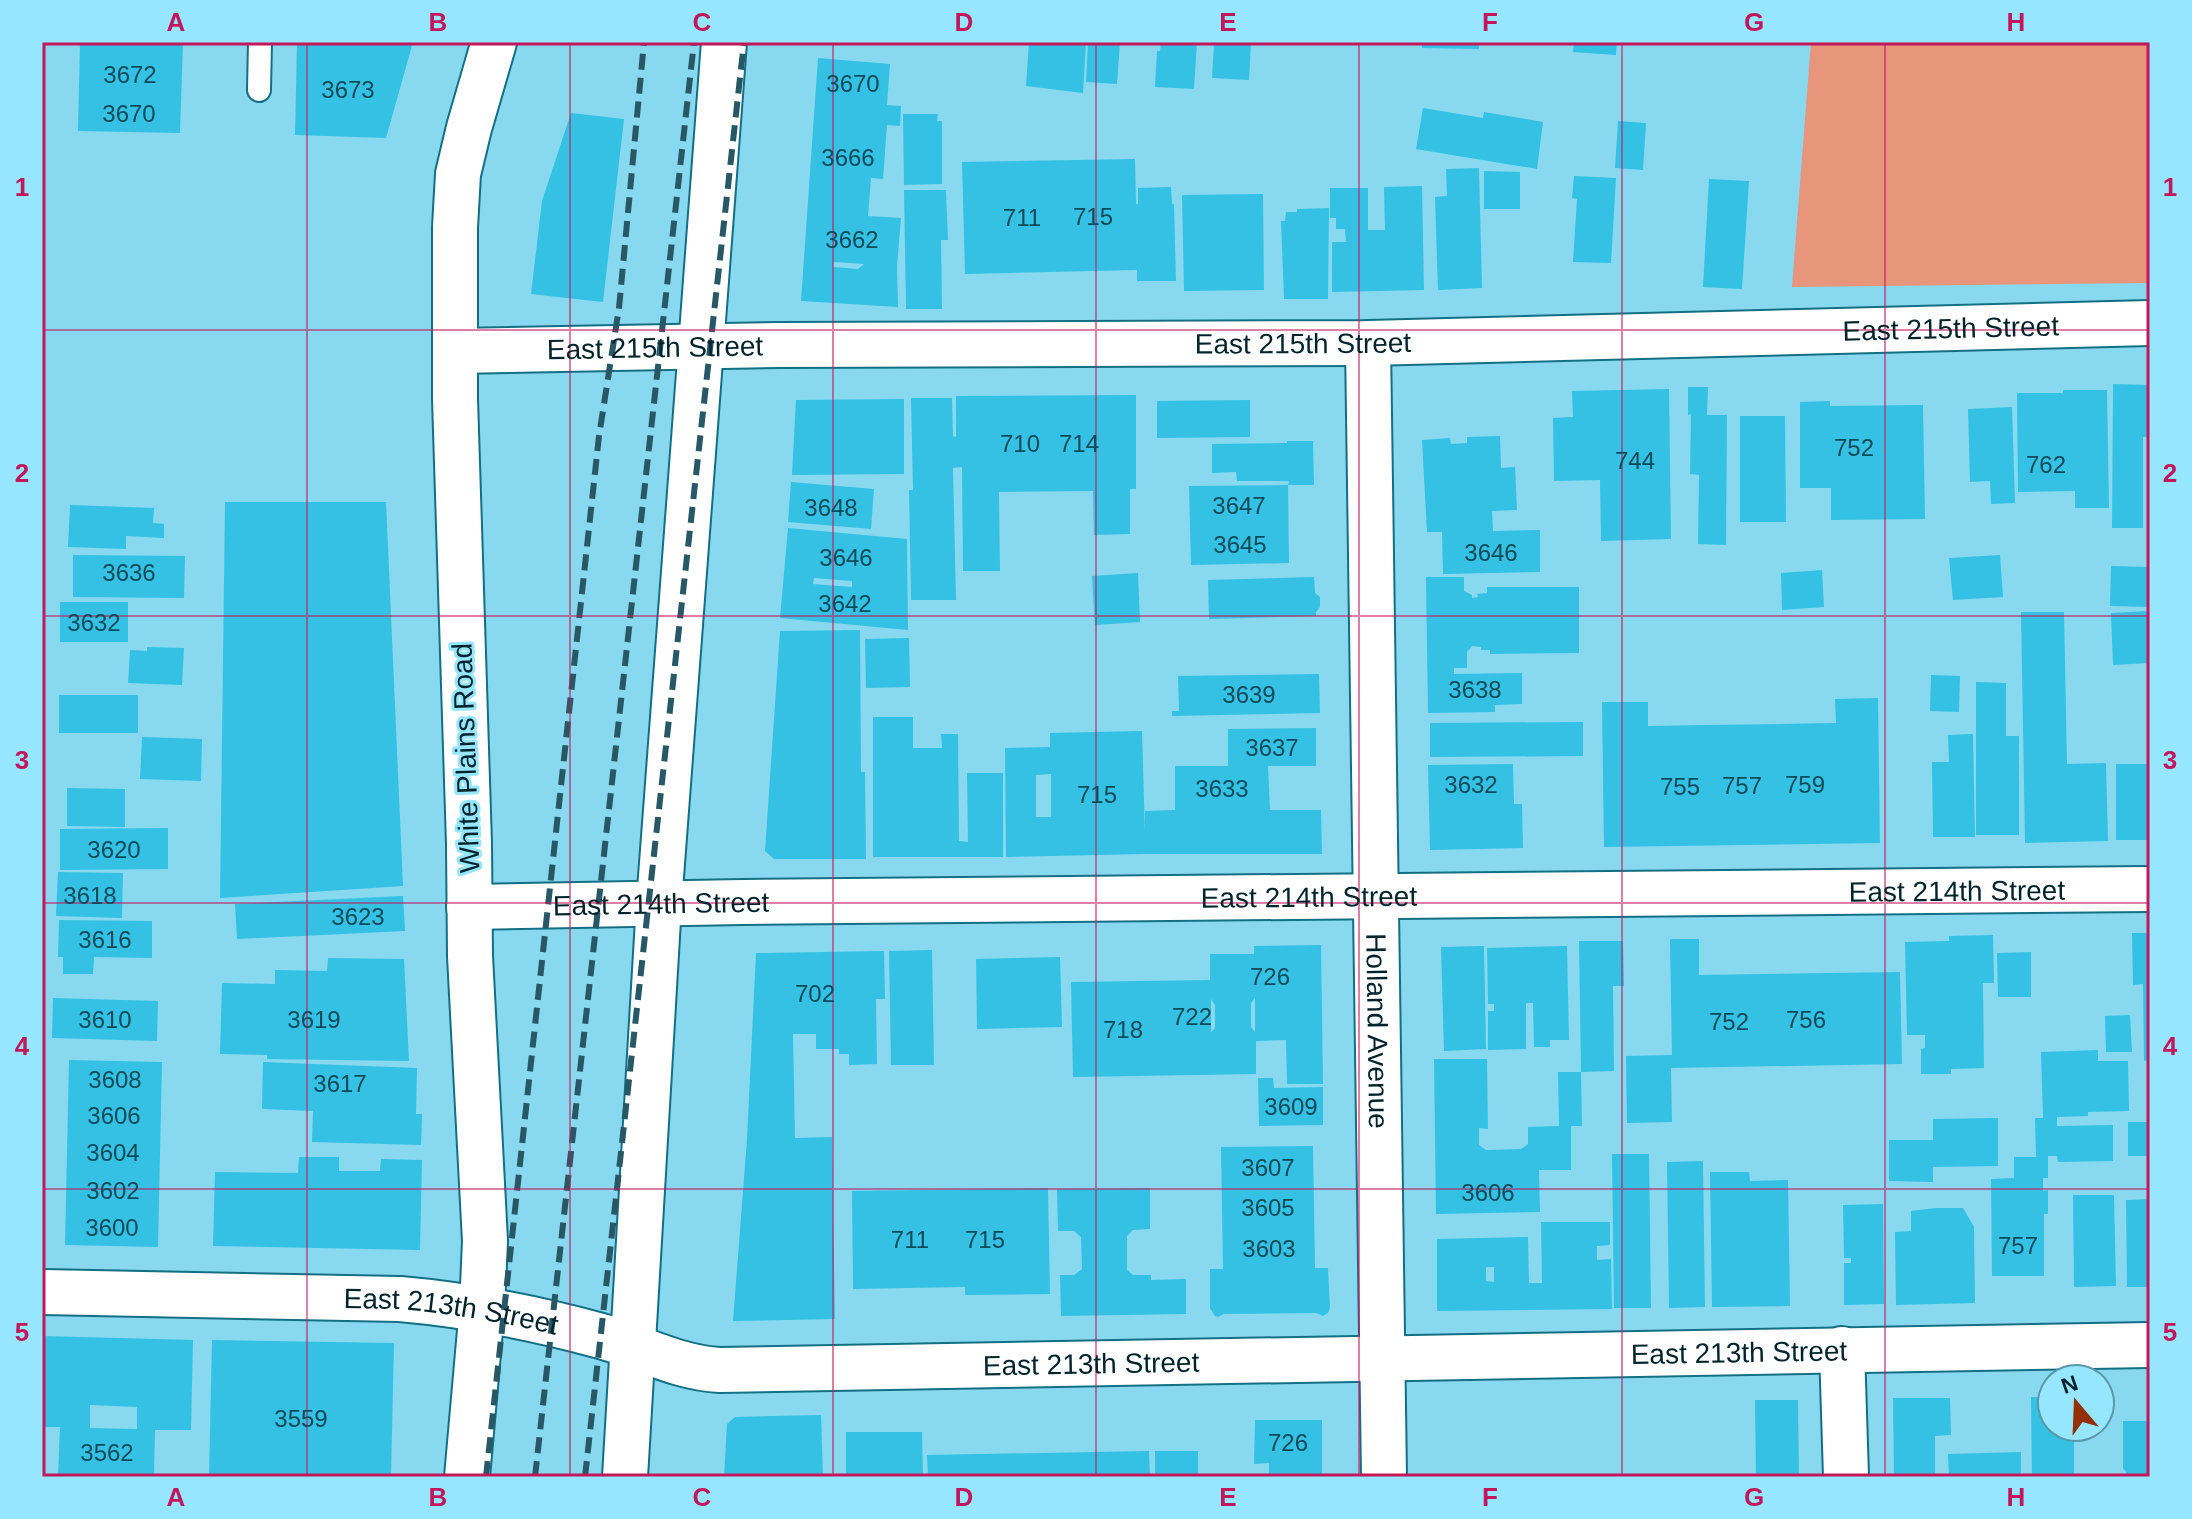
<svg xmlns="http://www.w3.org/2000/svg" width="2192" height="1519" font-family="Arial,sans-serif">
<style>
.green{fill:#e7957b}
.building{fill:#34c1e3;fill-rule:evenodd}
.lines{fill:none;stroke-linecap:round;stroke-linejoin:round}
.service-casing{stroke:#146f84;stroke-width:26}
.minor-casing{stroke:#146f84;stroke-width:48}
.secondary-casing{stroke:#146f84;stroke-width:48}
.service{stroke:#fff;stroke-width:22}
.minor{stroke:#fff;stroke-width:44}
.secondary{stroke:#fff;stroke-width:44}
.rail{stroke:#285865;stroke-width:6;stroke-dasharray:16 8;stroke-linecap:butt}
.grid{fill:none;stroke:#c2185b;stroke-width:2;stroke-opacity:0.55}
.labels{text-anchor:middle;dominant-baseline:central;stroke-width:6;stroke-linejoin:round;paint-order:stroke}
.number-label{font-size:24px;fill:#0d4a5a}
.street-label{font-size:28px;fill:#00232c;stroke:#95e6fe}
.neatline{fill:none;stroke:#c2185b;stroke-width:3}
.grid-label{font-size:26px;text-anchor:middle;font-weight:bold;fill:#c2185b}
</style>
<rect width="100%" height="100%" fill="#88d9f0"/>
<path class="green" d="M1811,42H2150V283L1792,287Z"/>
<g class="building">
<path d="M80,42H183L180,133L78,131Z"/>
<path d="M297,42H413L386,138L295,135Z"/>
<path d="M1029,42H1086L1083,93L1026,86Z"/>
<path d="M1088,42H1120L1117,84L1086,82Z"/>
<path d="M1161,42H1197L1194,89L1155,87L1157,51H1160Z"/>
<path d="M1214,42H1251L1249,80L1212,78Z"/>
<path d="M1422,42H1479V49L1422,48Z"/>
<path d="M1574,42H1617L1616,55L1573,52Z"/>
<path d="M818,58L890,64L887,105L901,106L900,126L887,125L883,179L871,178L868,216L901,218L897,266L898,307L801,301ZM834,262L864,264L858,269L833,267Z"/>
<path d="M1423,108L1483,118L1484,112L1543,122L1537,169L1416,149Z"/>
<path d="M571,113L624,119L603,302L531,294L542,201Z"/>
<path d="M903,114H938L937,121H942V184L904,185Z"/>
<path d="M1618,121L1646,123L1643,170L1615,168Z"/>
<path d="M1135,159L1136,204H1138V188L1171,187L1172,204H1174L1176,281H1137V270L965,274L962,162Z"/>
<path d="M1479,168L1482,288L1438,290L1435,197L1447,196L1446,169Z"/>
<path d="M1484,171L1520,172V209H1484Z"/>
<path d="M1574,176L1616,178L1611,263L1573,262L1577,199L1572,198Z"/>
<path d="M1709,179L1749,181L1742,289L1703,287Z"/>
<path d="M1422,186L1424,290L1332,292V242H1346L1345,229H1336V218H1330V188H1368V230H1385L1384,187Z"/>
<path d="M904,190H946L948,240H941L942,309H906Z"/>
<path d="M1263,194L1264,290L1184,291L1182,195Z"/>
<path d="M1329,208L1328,299H1284L1281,221H1285L1286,212H1297V209Z"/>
<path d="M2113,384L2150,385V437H2143V528H2112Z"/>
<path d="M1688,387H1708L1707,415H1727L1726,545L1698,544L1699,475L1690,474L1691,414L1688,415Z"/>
<path d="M1669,389L1671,539L1601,541L1600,480L1554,481L1553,418L1573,417L1572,391Z"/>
<path d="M2063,390H2107L2109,508H2075V491L2018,492L2017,393H2063Z"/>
<path d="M1136,395V489H1130V534L1094,535L1093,491L999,492L1000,571H963L962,467L953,468L956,600H911L909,490H913L911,398H952L953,436L956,437V396Z"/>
<path d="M904,399V474L792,475L796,400Z"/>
<path d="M1250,400V437L1157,438V401Z"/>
<path d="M1830,401V406L1923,405L1925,519L1831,520V488H1800V402Z"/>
<path d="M2012,407L2015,503L1991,504L1990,481L1970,482L1968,409Z"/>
<path d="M1740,416H1785L1786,522H1740Z"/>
<path d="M1500,436L1501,468L1515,467L1517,510L1492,511L1493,531L1540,530V572L1443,574L1442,532H1427L1422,440L1450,438L1451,444L1467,443V437Z"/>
<path d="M1287,441H1313L1314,485H1288L1289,563L1191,565L1189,486L1288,485L1289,481H1237L1236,472L1212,473V444L1287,443Z"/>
<path d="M791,482L874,489L871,529L788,522Z"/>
<path d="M225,502H386L403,886L220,898Z"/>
<path d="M70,505L154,508L153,523L164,524V538L126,536V549L68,547Z"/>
<path d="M788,528L907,539L908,630L780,618ZM814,578L852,581V587L813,584Z"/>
<path d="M73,555L185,556L184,598L73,597Z"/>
<path d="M2000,555L2003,597L1953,600L1949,558Z"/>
<path d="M2111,566L2150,567V607L2110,606Z"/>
<path d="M1822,570L1824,607L1782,610L1781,573Z"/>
<path d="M1138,573L1140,622L1095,625L1092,576Z"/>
<path d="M1314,577L1315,593L1320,597V607L1316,612V616L1209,619L1208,580Z"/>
<path d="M1426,577H1464V591L1472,595V598L1478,597L1477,594L1487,593V587H1579V653L1490,654V650H1481V647L1472,646L1467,652V668H1454V674L1522,673V704L1495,705V712L1428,713Z"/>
<rect x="60" y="602" width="68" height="40"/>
<path d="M2149,611L2150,663L2113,665L2111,613Z"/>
<path d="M2021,612H2064L2067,764L2106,763L2108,841L2025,843Z"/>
<path d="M860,630L861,772H865L866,859H774L765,851L780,631Z"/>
<path d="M909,638L910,687L866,688L865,639Z"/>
<path d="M147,647L184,648L182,685L128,683L130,650L147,651Z"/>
<path d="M1319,674L1320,713L1172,716V711H1179L1178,676Z"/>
<path d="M1931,675L1960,676L1959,712L1930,711Z"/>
<path d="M1976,682L2006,683V736H2019V835H1976Z"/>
<rect x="59" y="695" width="79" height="38"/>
<path d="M1878,698L1880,843L1604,847L1602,702H1648V726L1709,725L1836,723L1835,699Z"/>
<path d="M873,717H913V748H942L941,734H958L959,841L968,842L967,773H1003V857H873Z"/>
<path d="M1583,722V756L1430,757V723Z"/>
<path d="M1316,728V766H1268L1270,810H1321L1322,854H1144L1006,857L1005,748L1050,747V733L1142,731L1145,834V811L1175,810V766H1228V729ZM1051,774V817H1036V775Z"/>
<path d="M1973,734L1975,837H1933L1932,762H1949L1948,735Z"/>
<path d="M142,737L202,739L201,781L140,779Z"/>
<path d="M1513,764L1514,804H1522L1523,848L1430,850L1428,765Z"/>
<rect x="2116" y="764" width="34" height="76"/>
<path d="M67,788L125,789V827L67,826Z"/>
<path d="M168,828V869L60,870V829Z"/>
<path d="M58,872L123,873L122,918L56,916Z"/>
<path d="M403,896L405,931L237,939L235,904Z"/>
<path d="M59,920L152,921V958L94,957L93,974H63V957H58Z"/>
<path d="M2132,933H2150V1060L2144,1061L2143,984L2133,985Z"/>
<path d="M1993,935L1994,983H1983L1984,1068L1951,1069V1074H1921V1049L1925,1048V1035H1907L1905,942L1949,941V936Z"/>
<path d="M1670,939H1699V975L1900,972L1902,1064L1671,1068L1672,1122L1627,1123L1626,1056L1672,1055Z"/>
<path d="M1579,941H1623L1624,986H1613L1614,1071L1581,1072Z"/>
<path d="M1321,945L1323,1084H1287L1286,1040L1256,1041V1074L1073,1077L1071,982L1210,980V954H1254V946ZM1255,998V1032L1251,1027V1003ZM1211,999L1215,1005V1028L1211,1032Z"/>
<path d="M1484,946L1486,1049L1444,1051L1441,947Z"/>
<path d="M1567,946L1569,1040H1550V1047H1534L1533,1003H1526V1049L1488,1050V1011H1494V1004H1488L1487,948Z"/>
<path d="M932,950L934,1065H891L889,951Z"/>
<path d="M884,951L885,999H876L877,1064L849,1065V1054H839V1049H816V1034H793L795,1138L832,1137L835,1319L733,1321L747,1139L756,953Z"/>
<path d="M2031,952V997H1998L1997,953Z"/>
<path d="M1060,957L1062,1027L977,1029L976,959Z"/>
<path d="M328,958L404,959L409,1061L267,1059V1055L220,1054L222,983L275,984V970L327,971Z"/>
<path d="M53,998L158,1001L157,1041L52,1038Z"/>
<path d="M2130,1015L2132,1052H2106L2105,1016Z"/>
<path d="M2098,1050V1061H2128L2129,1111L2088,1112V1116L2057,1117V1126L2113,1125V1161L2058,1162L2057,1156H2048V1178H2043V1191L2048,1190V1214H2044V1276H1992L1991,1179L2014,1178V1157H2036L2035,1118H2043L2041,1052Z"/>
<path d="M1434,1059H1487L1488,1129L1479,1128V1145L1486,1150L1521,1149L1528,1144V1127L1559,1126L1558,1072H1581L1582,1126H1571V1170H1539L1540,1212L1436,1214Z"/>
<path d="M69,1060L162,1062L158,1247L65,1245Z"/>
<path d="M263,1062L417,1068L416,1114H422L421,1145L312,1142L313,1111L262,1109Z"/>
<path d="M1258,1078H1273L1274,1088L1323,1087V1125L1259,1126Z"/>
<path d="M1998,1118V1166L1933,1167V1182L1889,1181V1140H1933V1119Z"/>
<rect x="2128" y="1122" width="22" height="34"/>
<path d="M1313,1146L1315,1268H1328L1330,1308L1328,1313L1323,1316L1316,1313L1224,1314L1218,1317L1215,1316L1210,1308V1269H1223L1221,1147Z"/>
<path d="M1612,1154H1649L1651,1308H1614Z"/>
<path d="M299,1157H339V1171H380L381,1159L422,1160L420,1250L213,1246L215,1172L298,1173Z"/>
<path d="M1703,1161L1705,1307L1669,1308L1667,1162Z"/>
<path d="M1710,1172H1749L1750,1181L1788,1180L1790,1306L1712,1307Z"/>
<path d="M1048,1188L1050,1294L965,1295V1287L853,1289L852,1191Z"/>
<path d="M1150,1188V1229L1133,1230L1127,1236V1270L1133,1275H1151V1280L1186,1279V1314L1061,1316L1060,1275H1074L1082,1269L1081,1237L1074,1231H1058L1057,1189Z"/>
<path d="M2073,1195H2114L2116,1286L2074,1287Z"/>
<path d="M2150,1199V1287H2127L2126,1200Z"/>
<path d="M1883,1204L1884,1304L1844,1305V1263H1851V1258H1844L1843,1205Z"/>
<path d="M1936,1208H1963L1974,1227L1975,1303L1896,1305L1895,1232L1911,1231V1211Z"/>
<path d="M1541,1222H1610V1245L1597,1246V1260L1611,1259L1612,1309L1437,1311V1239L1528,1237L1529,1283H1542ZM1486,1267H1494V1282L1486,1281Z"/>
<path d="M42,1336L193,1340L191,1430H155L154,1477H58L60,1427H42ZM90,1405L137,1407V1429L90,1428Z"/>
<path d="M212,1340L394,1343L391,1477H209Z"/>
<path d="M2031,1397H2052V1427H2074V1477H2032Z"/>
<path d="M1893,1398H1950L1951,1435L1935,1436V1477H1894Z"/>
<path d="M1755,1400H1798L1799,1477H1756Z"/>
<path d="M821,1415L823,1477H724L727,1424L735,1417Z"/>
<path d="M1255,1420H1322V1477H1269V1463L1254,1464Z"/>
<path d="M2123,1421H2150V1477H2126V1472L2123,1468Z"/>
<path d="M846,1432H922L923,1477H846Z"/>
<path d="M1149,1451L1150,1477H928L927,1455Z"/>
<rect x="1155" y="1451" width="43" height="26"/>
<path d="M2021,1452V1477H1949L1948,1454Z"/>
</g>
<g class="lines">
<defs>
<path id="service" d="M259,90L260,42"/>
<g id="minor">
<path id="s1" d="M1368,343L1384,1477"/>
<path id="s2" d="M455,351L779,345L1368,343L2150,323"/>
<path id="s3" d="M469,907L743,902L2150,889"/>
<path id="s4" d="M42,1292L400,1299C469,1305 535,1318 601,1336C641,1347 678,1368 720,1370L2150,1345"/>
<path d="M1842,1349L1846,1477"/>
</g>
<g id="secondary">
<path d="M467,1477L482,1308L485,1241L470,956L469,844L455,399V227L458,174L469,128L494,42"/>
<path d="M625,1477L659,903L724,42"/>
</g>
</defs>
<use href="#service" class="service-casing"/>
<use href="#minor" class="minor-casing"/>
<use href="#secondary" class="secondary-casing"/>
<use href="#service" class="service"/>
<use href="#minor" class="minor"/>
<use href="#secondary" class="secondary"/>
<g class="rail">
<path d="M486,1477L599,436L619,308L644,42"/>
<path d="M535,1477L694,42"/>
<path d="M585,1477L744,42"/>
</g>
</g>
<path class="grid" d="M307,42V1477M570,42V1477M833,42V1477M1096,42V1477M1359,42V1477M1622,42V1477M1885,42V1477M42,330H2150M42,616H2150M42,903H2150M42,1189H2150"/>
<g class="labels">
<g class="number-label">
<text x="130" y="74">3672</text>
<text x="853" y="83">3670</text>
<text x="348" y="89">3673</text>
<text x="129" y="113">3670</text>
<text x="848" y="157">3666</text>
<text x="1093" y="216">715</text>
<text x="1022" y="217">711</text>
<text x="852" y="239">3662</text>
<text x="1020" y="443">710</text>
<text x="1079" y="443">714</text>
<text x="1854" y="447">752</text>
<text x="1635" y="460">744</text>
<text x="2046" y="464">762</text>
<text x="1239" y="505">3647</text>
<text x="831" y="507">3648</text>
<text x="1240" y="544">3645</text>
<text x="1491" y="552">3646</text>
<text x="846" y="557">3646</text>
<text x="129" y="572">3636</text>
<text x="845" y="603">3642</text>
<text x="94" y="622">3632</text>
<text x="1475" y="689">3638</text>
<text x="1249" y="694">3639</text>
<text x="1272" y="747">3637</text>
<text x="1471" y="784">3632</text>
<text x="1805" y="784">759</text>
<text x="1742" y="785">757</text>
<text x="1680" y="786">755</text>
<text x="1222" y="788">3633</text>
<text x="1097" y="794">715</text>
<text x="114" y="849">3620</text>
<text x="90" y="895">3618</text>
<text x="358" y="916">3623</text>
<text x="105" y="939">3616</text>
<text x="1270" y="976">726</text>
<text x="815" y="993">702</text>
<text x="1192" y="1016">722</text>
<text x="105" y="1019">3610</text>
<text x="314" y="1019">3619</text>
<text x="1806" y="1019">756</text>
<text x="1729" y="1021">752</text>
<text x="1123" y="1029">718</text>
<text x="115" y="1079">3608</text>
<text x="340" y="1083">3617</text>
<text x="1291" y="1106">3609</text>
<text x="114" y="1115">3606</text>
<text x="113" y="1152">3604</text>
<text x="1268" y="1167">3607</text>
<text x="113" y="1190">3602</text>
<text x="1488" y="1192">3606</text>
<text x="1268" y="1207">3605</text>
<text x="112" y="1227">3600</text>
<text x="910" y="1239">711</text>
<text x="985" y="1239">715</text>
<text x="2018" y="1245">757</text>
<text x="1269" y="1248">3603</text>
<text x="301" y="1418">3559</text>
<text x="1288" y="1442">726</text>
<text x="107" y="1452">3562</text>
</g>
<g class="street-label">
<text stroke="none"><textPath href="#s2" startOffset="1496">East 215th Street</textPath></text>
<text stroke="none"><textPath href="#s2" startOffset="848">East 215th Street</textPath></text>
<text stroke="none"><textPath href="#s2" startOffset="200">East 215th Street</textPath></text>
<text transform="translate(466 758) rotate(-92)">White Plains Road</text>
<text stroke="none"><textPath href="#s3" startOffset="1488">East 214th Street</textPath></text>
<text stroke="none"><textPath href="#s3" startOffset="840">East 214th Street</textPath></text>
<text stroke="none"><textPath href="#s3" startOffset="192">East 214th Street</textPath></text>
<text stroke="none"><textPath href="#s1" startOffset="688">Holland Avenue</textPath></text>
<text stroke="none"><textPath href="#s4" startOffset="410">East 213th Street</textPath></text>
<text stroke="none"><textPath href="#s4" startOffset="1706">East 213th Street</textPath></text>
<text stroke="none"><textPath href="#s4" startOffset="1058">East 213th Street</textPath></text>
</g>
</g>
<rect width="2192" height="1519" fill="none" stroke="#95e6fe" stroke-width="88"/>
<g transform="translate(2076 1403) rotate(341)"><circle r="38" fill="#95e6fe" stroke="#5998aa" stroke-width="2"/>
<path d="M0-6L14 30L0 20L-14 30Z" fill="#952f04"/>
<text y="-12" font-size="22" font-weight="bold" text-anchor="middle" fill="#00232c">N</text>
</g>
<rect x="44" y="44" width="2104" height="1431" class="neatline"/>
<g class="grid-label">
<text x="176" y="31">A</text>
<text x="438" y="31">B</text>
<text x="702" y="31">C</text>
<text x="964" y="31">D</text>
<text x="1228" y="31">E</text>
<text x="1490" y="31">F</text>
<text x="1754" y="31">G</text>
<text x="2016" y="31">H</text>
<text x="22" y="196">1</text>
<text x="2170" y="196">1</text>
<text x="22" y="482">2</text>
<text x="2170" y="482">2</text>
<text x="22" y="769">3</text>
<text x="2170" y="769">3</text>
<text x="22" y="1055">4</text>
<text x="2170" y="1055">4</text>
<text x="22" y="1341">5</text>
<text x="2170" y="1341">5</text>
<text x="176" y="1506">A</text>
<text x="438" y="1506">B</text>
<text x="702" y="1506">C</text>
<text x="964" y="1506">D</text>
<text x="1228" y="1506">E</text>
<text x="1490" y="1506">F</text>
<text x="1754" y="1506">G</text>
<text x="2016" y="1506">H</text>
</g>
</svg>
